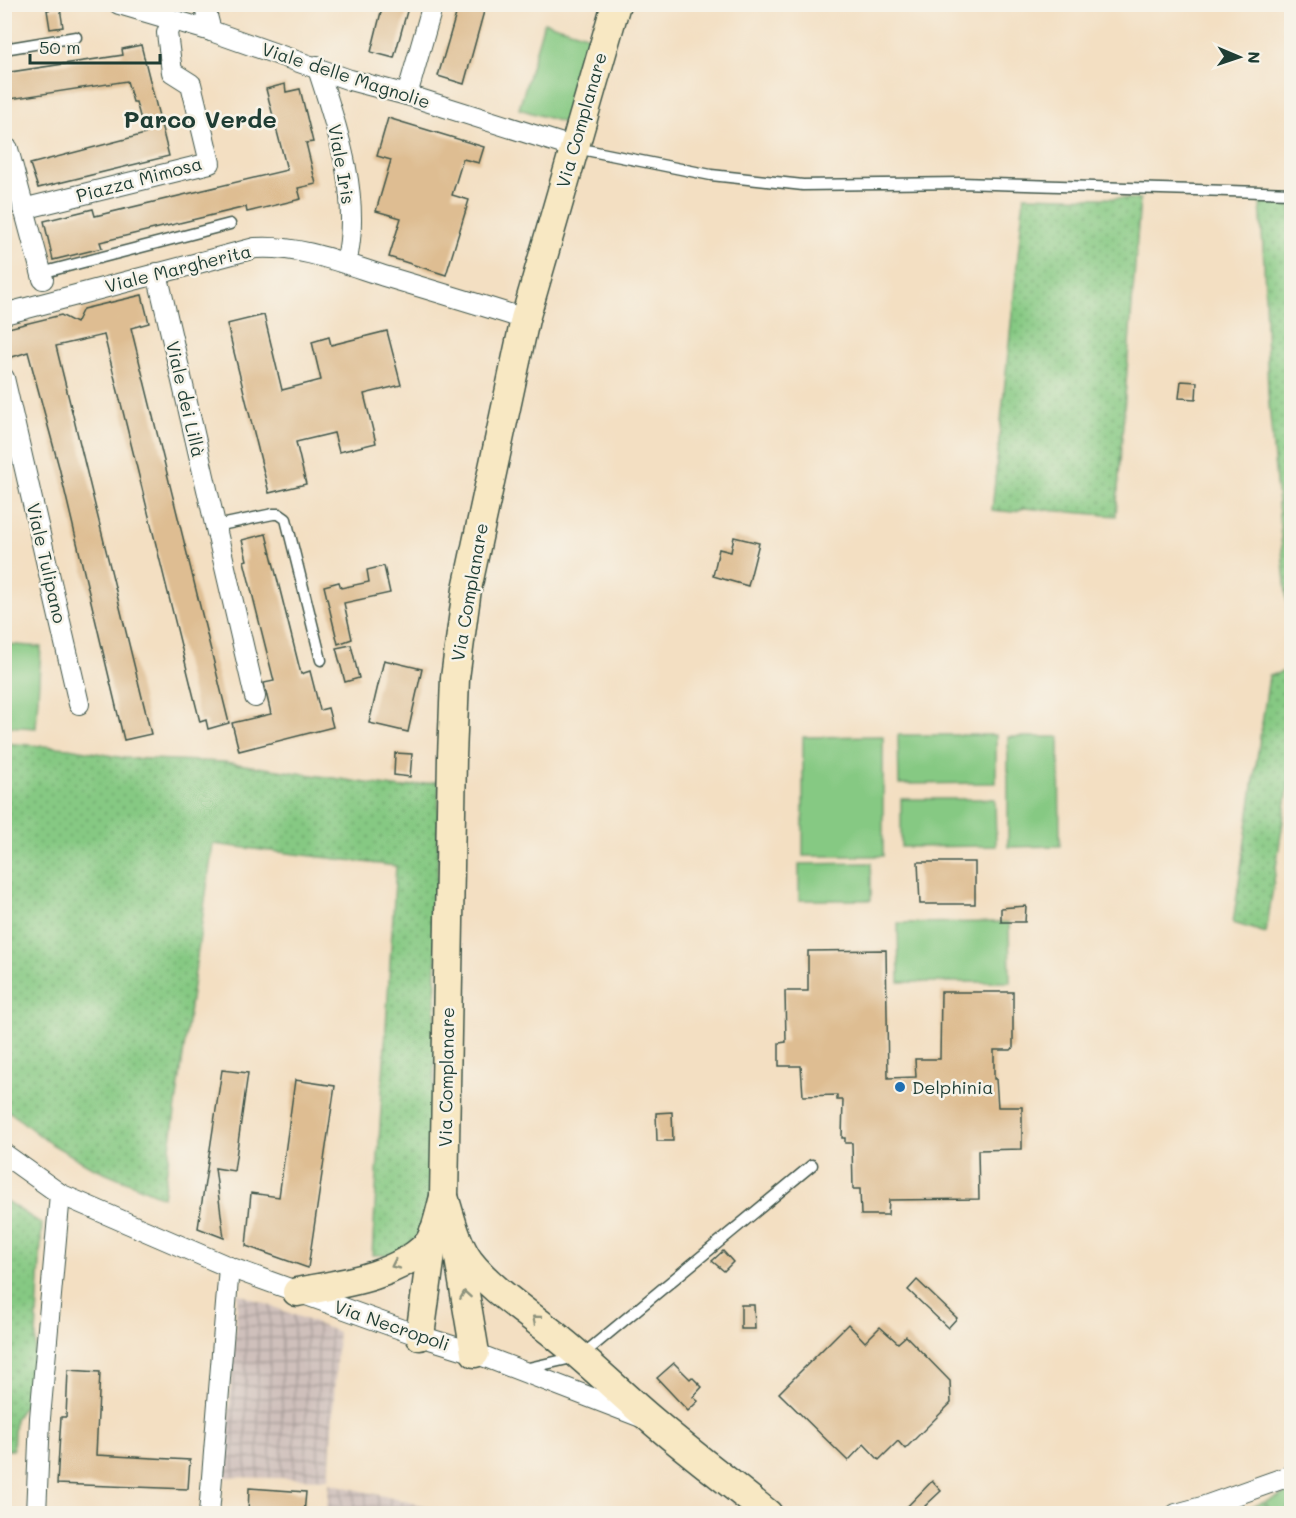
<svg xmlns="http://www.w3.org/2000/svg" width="1296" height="1518" font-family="Mali,sans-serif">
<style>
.industrial{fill:url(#industrial-grid)}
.grass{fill:url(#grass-dots);stroke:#52835c;stroke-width:1.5}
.cemetery{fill:url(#cemetery-stones);stroke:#52835c;stroke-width:1.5}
.green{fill:#86c983;stroke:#52835c;stroke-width:1.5}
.building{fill:#debd92}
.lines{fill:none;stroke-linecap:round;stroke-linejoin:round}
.lane-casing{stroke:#3f5549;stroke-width:13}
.street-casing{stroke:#3f5549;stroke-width:22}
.secondary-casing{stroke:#3f5549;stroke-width:31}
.lane{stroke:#fff;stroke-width:10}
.street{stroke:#fff;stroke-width:20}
.secondary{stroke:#f8e8c3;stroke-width:28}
.oneway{stroke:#8c927c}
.poi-dot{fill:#1f6fb2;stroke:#f7f3e8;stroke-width:2}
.labels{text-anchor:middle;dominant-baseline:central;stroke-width:5;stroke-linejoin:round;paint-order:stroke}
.street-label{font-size:18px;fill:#1f3d34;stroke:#f7f3e8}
.poi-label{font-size:18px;fill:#1f3d34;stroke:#f7f3e8;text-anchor:start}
.district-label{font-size:24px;font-weight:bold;fill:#1f3d34;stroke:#f7f3e8}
</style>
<defs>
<pattern id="industrial-grid" width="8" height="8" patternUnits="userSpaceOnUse" patternTransform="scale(1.5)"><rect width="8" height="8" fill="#cfc0bb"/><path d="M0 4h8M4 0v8" fill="none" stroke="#a79d99"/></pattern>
<pattern id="grass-dots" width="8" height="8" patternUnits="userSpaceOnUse" patternTransform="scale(1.5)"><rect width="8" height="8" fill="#86c983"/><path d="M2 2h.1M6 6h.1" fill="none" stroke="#6da46c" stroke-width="1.8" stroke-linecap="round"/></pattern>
<pattern id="cemetery-stones" width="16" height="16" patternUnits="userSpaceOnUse" patternTransform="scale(1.5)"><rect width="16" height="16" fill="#86c983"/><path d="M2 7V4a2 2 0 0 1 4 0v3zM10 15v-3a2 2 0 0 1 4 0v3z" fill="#6da46c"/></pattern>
</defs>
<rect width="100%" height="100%" fill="#f7f3e8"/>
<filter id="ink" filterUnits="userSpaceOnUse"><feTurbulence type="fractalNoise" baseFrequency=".0167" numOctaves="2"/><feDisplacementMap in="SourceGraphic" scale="12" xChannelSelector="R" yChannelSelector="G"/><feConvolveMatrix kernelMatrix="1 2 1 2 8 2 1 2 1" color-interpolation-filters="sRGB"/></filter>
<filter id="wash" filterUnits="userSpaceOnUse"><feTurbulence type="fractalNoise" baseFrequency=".008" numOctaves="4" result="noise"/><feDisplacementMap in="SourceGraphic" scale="24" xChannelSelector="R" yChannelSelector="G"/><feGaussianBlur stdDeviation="1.35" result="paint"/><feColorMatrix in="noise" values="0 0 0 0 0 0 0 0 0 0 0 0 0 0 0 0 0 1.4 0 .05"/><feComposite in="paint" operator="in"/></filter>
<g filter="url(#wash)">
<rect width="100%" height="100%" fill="#f3dfc2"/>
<g class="industrial">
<path d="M238,1293L338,1332L329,1479L224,1477Z"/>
<path d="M329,1483L455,1513H327Z"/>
</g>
<g class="grass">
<path d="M1024,196L1140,199L1116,516L1024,508L1013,512L992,510Z"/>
<path d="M1260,203H1291V649L1268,393L1264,262Z"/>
<path d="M1291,659V769L1266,933L1233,923L1269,676L1285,671Z"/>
<path d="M4,743L69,748L124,758L224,762L401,788L439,781L432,1209L426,1229L397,1255H372L396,866L213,844L163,1197L90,1166L48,1142L5,1108Z"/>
<path d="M4,1200L42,1224L33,1392L15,1419L13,1450H4Z"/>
</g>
<path class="cemetery" d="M1291,1492V1513H1236Z"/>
<g class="green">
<path d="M544,22L590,36L565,123L519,109Z"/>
<path d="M5,644L41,647L36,728L5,726Z"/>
<path d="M898,735H996V783L899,784Z"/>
<path d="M883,736V856H803V737Z"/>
<path d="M1008,737H1059L1060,846L1008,847Z"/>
<path d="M901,799H995L996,846L901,847Z"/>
<path d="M871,863V900H799V864Z"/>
<path d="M1009,922L1010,982H899L898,923Z"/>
</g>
<g id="blocks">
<g class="building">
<path d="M383,4H409L394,58L371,52Z"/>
<path d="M459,4H486L464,84L438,76Z"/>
<path d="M60,8L63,27L50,29L47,10Z"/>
<path d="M141,45L169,156L38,188L30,164L145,134L136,102H133L127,81L4,100V73L123,55L122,49Z"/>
<path d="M285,84L286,92L300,89L313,142L306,143L316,184L298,188L301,199L247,212L246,207L100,242L102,248L53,260L44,221L93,209L95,216L287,170L266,89Z"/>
<path d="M388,118L484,147L479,163L463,159L452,195L469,200L446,275L389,257L401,218L376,211L391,160L377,156Z"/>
<path d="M142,295L149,323L131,328L229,723L208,729L206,720L200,722L104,335L56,346L151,734L124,740L59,467L28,352L9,358L4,329L61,315L76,323L83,309Z"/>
<path d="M264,315L282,390L321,380L312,342L329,337L331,345L387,331L401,385L364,394L376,443L339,452L334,433L296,442L306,484L269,493L227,324Z"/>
<path d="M1181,381L1197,382L1196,399L1179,398Z"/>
<path d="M266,534L301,674L310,671L320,710L328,708L333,727L239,751L232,723L271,714L264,683L274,681L244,561L247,560L242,540Z"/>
<path d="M734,537L759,543L748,586L713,576L719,549L731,552Z"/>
<path d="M384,566L390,593L344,603L352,639L338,644L324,586L339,582L341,588L369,582L367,570Z"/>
<path d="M351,645L359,678L345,682L336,648Z"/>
<path d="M384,660L422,669L408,732L369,723Z"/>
<path d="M395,753L412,754L410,777L394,775Z"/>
<path d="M918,862H975V904H920Z"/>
<path d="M1026,906L1025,922H1001V908Z"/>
<path d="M886,950L888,1078L916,1077L915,1059H940L941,992H1013V1048L1011,1050H994V1079H996L998,1107H1022V1149L978,1150L979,1199L889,1200L888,1215H861L860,1189H853L852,1143H845V1138H842L843,1100H837V1095L803,1096L801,1066H779V1043L786,1042L785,991H808V951Z"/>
<path d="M222,1070L248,1073L234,1171L215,1168L224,1238L198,1228Z"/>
<path d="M295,1080L335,1086L308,1268L246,1246L251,1193L279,1197Z"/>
<path d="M672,1112L673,1141H657L656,1113Z"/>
<path d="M723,1251L733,1262L724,1271L712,1261Z"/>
<path d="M917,1280L957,1318L948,1328L908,1290Z"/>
<path d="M741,1305H754L755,1329H741Z"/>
<path d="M848,1324L865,1342L880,1327L898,1343L906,1336L950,1381L951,1403L905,1449L898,1441L879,1460L864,1444L848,1461L779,1393Z"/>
<path d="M674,1363L690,1379L692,1377L702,1387L693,1397L698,1401L688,1411L657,1378Z"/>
<path d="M68,1370L100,1372L96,1455L190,1460L188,1489L57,1484L61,1417H66Z"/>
<path d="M932,1481L941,1491L925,1506L933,1514H900Z"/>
<path d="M249,1488L306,1492L304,1514H248Z"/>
</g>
</g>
</g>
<g filter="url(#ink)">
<use href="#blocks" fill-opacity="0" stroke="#3f5549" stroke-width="1.5"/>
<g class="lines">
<defs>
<g id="lane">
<path d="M4,49L76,37"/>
<path d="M576,148L711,175L803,185L961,183L1292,193"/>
<path d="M41,273L230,224"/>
<path d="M216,526L273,514H279L286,519L321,660"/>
<path d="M524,1369L581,1356L812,1165"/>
</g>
<g id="street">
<path d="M119,4L211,31L350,80L407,95L572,147"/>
<path d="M204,4L211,31"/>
<path d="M317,66C337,127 362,199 346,263"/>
<path d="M407,95L433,4"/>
<path d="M8,149L43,279"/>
<path d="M23,209L210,163L191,84L172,72L167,33L172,20"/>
<path d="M157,273L255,697"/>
<path d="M4,314L255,248C299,245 343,263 384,276C431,290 478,304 525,319"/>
<path d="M4,378L79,704"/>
<path d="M4,1154L60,1194L229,1267L420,1336L475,1353L641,1417"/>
<path d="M36,1514L40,1418L60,1194"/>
<path d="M209,1514L229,1267"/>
<path d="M1176,1514L1202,1507L1292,1475"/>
</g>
<g id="secondary">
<path d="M444,1197C451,1218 456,1243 469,1261C494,1293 532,1315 562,1341C594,1367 623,1396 654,1422C691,1454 731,1483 768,1514"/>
<path d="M457,1246L475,1353"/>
<path d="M297,1292C339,1284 394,1278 427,1245C436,1235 440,1210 444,1197L452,757L455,678L467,589L525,319L616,4"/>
<path d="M420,1336L434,1231"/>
</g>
</defs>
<use href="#lane" class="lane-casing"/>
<use href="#street" class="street-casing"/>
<use href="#secondary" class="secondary-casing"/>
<use href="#lane" class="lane"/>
<use href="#street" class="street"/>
<use href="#secondary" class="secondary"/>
</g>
<defs><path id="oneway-chevron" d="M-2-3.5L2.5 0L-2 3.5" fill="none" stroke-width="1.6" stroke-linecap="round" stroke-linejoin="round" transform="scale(1.5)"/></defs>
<g class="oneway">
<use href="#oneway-chevron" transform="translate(395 1265) rotate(154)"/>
<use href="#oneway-chevron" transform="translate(465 1295) rotate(-99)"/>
<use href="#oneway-chevron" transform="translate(536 1319) rotate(-140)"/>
</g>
</g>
<circle class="poi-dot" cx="900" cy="1087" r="6"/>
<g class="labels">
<g class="street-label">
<text transform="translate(346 75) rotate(18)">Viale delle Magnolie</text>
<text transform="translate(581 120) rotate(-74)">Via Complanare</text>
<text transform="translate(342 164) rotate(80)">Viale Iris</text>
<text transform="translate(139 179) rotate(-15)">Piazza Mimosa</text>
<text transform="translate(178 268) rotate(-14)">Viale Margherita</text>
<text transform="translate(186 399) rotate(77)">Viale dei Lillà</text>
<text transform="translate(47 563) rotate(77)">Viale Tulipano</text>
<text transform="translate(469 592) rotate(-80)">Via Complanare</text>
<text transform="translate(446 1077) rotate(-89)">Via Complanare</text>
<text transform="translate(392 1325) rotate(19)">Via Necropoli</text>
</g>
<g class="poi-label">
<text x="912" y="1087">Delphinia</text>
</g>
<g class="district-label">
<text x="200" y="118">Parco Verde</text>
</g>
</g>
<rect width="1296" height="1518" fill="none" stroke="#f7f3e8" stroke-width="24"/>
<g transform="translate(1239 57) rotate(92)" stroke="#f7f3e8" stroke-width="4.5" paint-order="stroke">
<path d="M0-4.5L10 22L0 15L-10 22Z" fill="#1f3d34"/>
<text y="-9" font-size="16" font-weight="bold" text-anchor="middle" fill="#1f3d34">N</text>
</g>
<path d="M30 54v9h130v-9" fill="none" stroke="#1f3d34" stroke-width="3"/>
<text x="39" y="54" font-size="18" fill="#1f3d34" stroke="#f7f3e8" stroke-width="4.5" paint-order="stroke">50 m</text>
</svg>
